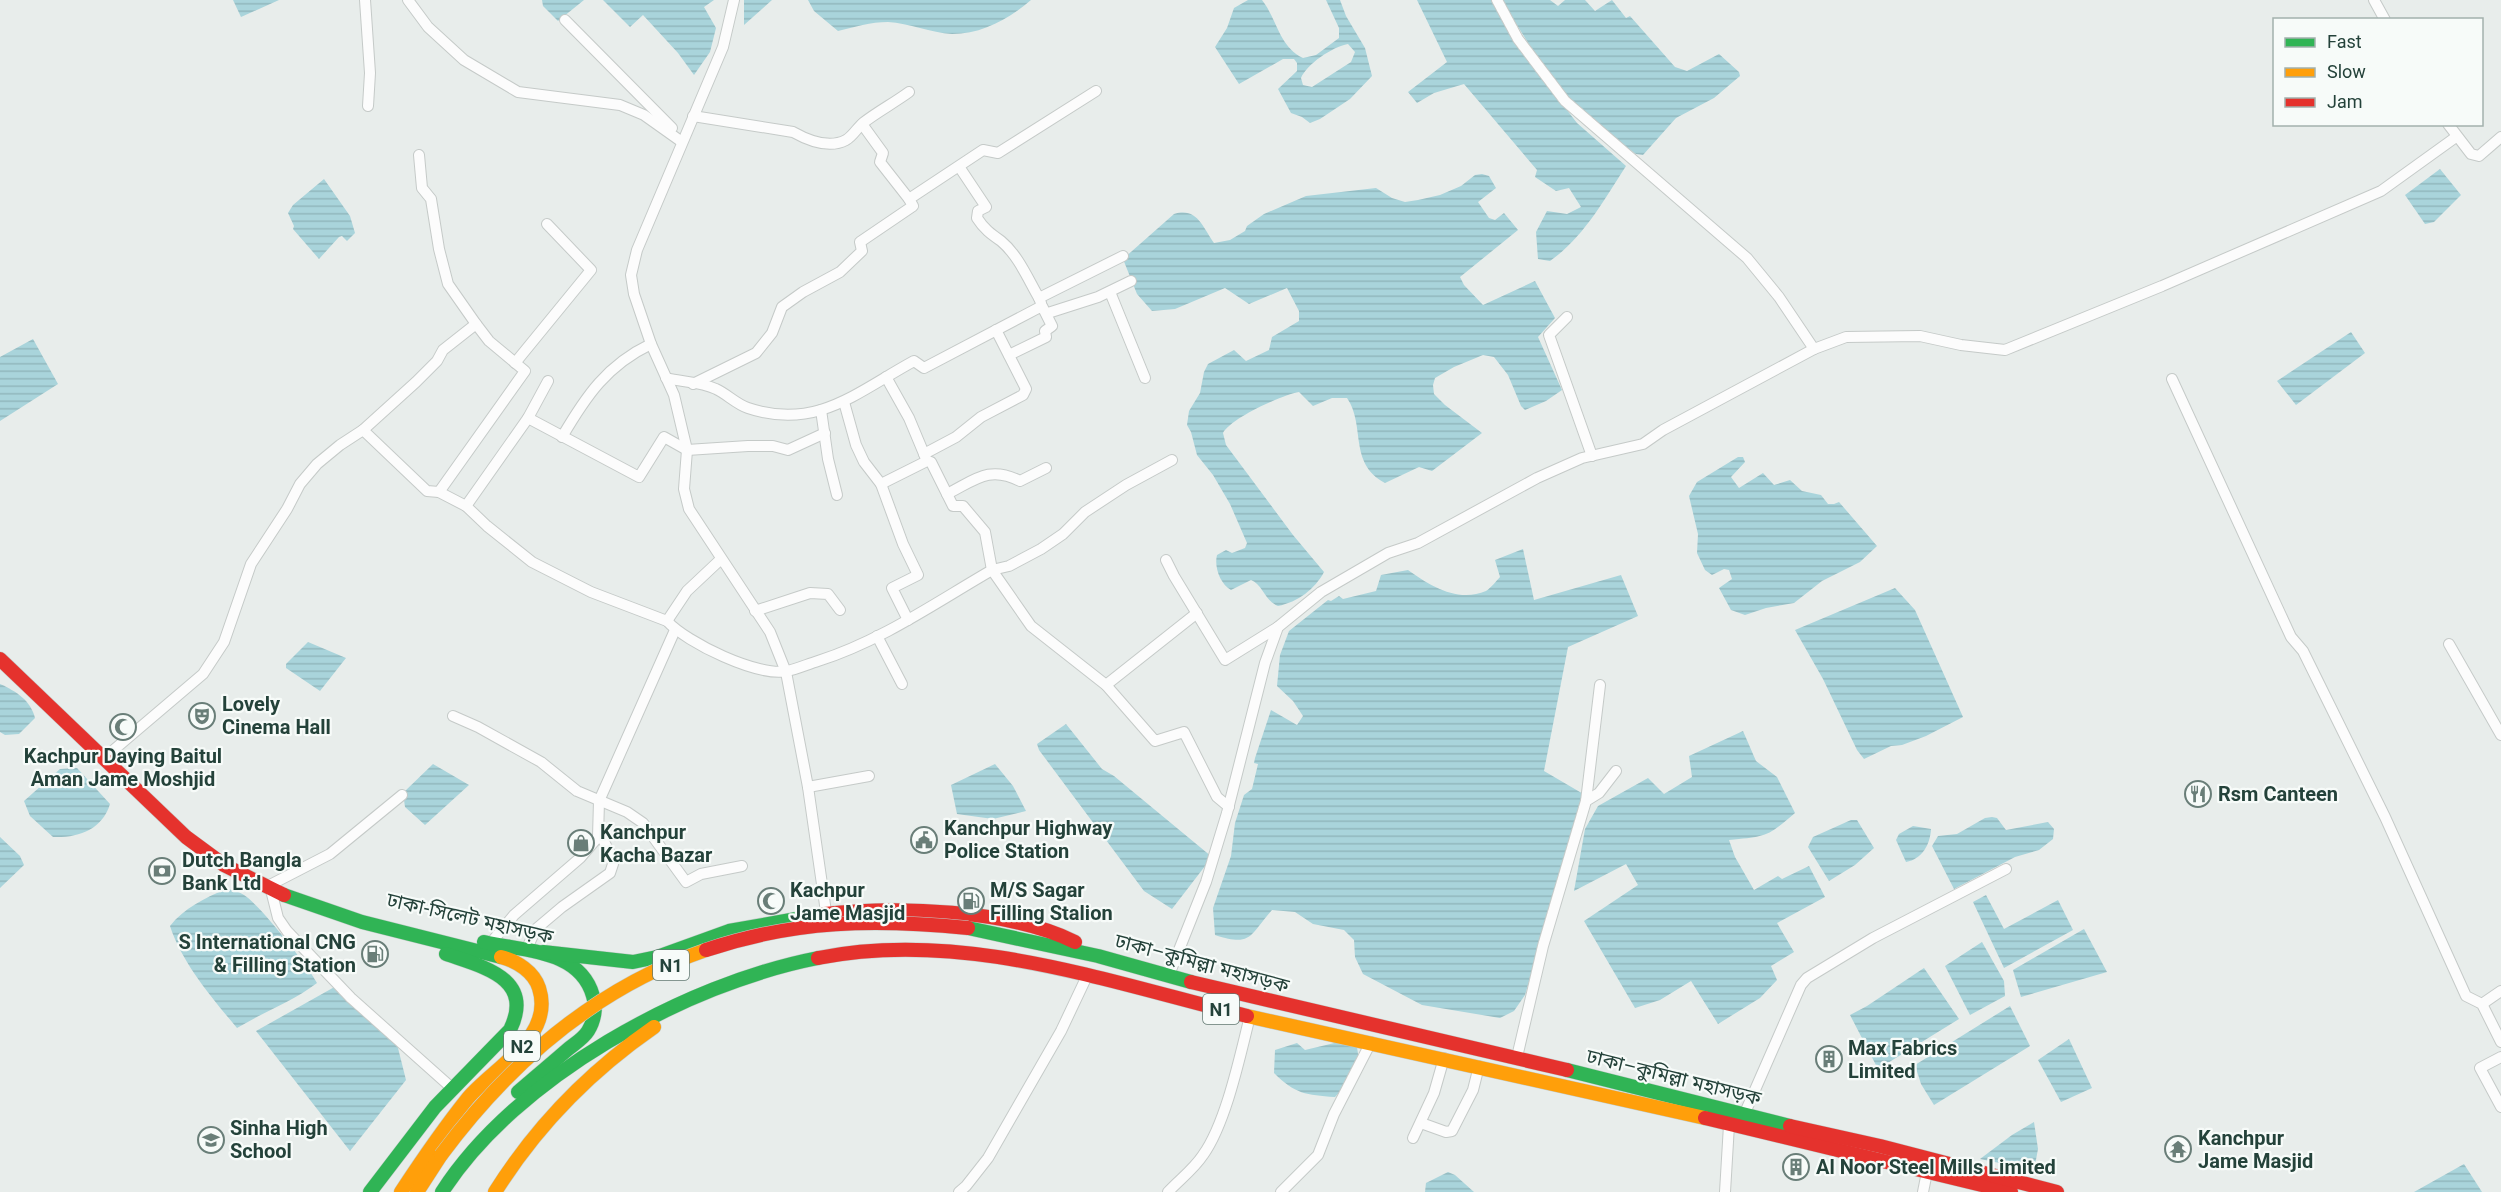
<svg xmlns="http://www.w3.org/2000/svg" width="2501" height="1192" font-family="Roboto,'Noto Sans Bengali',sans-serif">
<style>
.water{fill:url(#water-rules);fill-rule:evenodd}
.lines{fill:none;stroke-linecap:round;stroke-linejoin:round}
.street-casing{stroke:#c5cac8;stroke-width:12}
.fast-casing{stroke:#c3ccc9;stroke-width:15}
.slow-casing{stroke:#c3ccc9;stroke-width:15}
.jam-casing{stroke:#c3ccc9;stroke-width:15}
.street{stroke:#fcfcfc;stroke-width:10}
.fast{stroke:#30b455;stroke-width:14}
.slow{stroke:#ff9f0a;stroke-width:14}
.jam{stroke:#e5322d;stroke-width:14}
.slow-bridge-casing{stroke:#c3ccc9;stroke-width:15;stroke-linecap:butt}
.jam-bridge-casing{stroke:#c3ccc9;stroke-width:15;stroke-linecap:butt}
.slow-bridge{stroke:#ff9f0a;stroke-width:14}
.jam-bridge{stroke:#e5322d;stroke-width:14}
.labels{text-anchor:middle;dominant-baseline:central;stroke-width:4.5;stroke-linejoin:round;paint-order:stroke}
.shield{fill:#f7fbf9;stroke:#637a73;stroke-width:1.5}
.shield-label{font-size:18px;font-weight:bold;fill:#24423a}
.poi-label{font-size:20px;font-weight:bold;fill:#24423a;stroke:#f7fbf9;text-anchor:start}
.street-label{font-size:20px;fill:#24423a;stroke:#f7fbf9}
</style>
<defs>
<pattern id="water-rules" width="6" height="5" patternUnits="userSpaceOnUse" patternTransform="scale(1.5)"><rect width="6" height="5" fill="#a9d4db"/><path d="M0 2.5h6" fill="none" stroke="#91b7bd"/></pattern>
</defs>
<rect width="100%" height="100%" fill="#e8edeb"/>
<g class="water">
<path d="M233,0H279L241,17Z"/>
<path d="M542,0H584L558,21L543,6Z"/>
<path d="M603,0H714L704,7L716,28L710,52L694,75L678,53L643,15L630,27Z"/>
<path d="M744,0H772L744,25Z"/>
<path d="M808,0H1031C1009,19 982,34 952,34C931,33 909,23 888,22C871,22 854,27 838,31L814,11Z"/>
<path d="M1248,0H1262C1277,19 1279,47 1303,58L1316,55L1339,38V28L1326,0H1340L1346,16L1365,48L1372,76L1350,99L1320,119L1310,123L1302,117L1291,113L1278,89L1297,71V63L1294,59H1283L1239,84L1215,47L1227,28L1234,8ZM1348,44L1355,52L1351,62L1312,87L1303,85L1301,78C1307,64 1332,47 1348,44Z"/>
<path d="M1417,0H1492L1519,48L1577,123L1626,166C1604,200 1584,237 1550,261L1538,259L1536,232L1547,211L1567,214L1581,207L1569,188L1556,191L1535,177L1537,170L1464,84L1434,93L1417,103L1408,92L1447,62Z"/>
<path d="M1502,0H1550L1558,6L1565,0H1585L1595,11L1612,0L1626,18L1630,16L1675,67L1687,71L1719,54L1739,72L1740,76L1714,98L1676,118L1643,155L1636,154C1621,143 1605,132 1591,120C1554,86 1527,43 1502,0Z"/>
<path d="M2440,169L2461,195L2434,222L2425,224L2405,195Z"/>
<path d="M1482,174L1489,176L1496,188L1478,202L1489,218L1495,220L1504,213L1518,230L1460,277L1464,285L1483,305L1535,281L1555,318L1538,337L1562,390L1546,401L1525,410L1521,406L1508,375L1494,357L1483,355L1454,367L1435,378L1433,385L1434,394L1445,405L1482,433L1432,471L1419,467L1385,483C1348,463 1366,426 1347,398H1332L1313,406L1299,392C1282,395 1231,418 1223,433L1226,445L1293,535L1324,572C1315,589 1298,602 1278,606C1265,601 1263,585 1251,580L1231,590C1220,584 1214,567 1217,555L1226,550L1232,553L1245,548L1247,543L1230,504L1213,475L1197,455L1191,432L1187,425L1189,411L1200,393L1204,372L1208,364L1234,350L1246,361L1269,350L1272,337L1299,321V311L1287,288L1249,304L1225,288L1175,309L1152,311L1137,294L1123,259L1174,214C1197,207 1202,226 1214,243L1230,240L1245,231L1247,226L1264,214L1306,196L1376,188L1392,198L1405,202L1418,200L1440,195L1461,186L1475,175Z"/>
<path d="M324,179L350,216L355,233L347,241L342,236L339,237L319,259L293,229L294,226L288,213L293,205Z"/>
<path d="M2351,332L2365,353L2296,405L2277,381Z"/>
<path d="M33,339L58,384L0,421V357Z"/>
<path d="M1738,457H1743L1745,462L1731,477L1739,488L1763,473L1774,485L1790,480L1802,491L1821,495L1828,504H1834L1839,502L1877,546L1860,562L1822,581L1794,603L1766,608L1745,615L1731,610L1719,588L1732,579L1729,570L1724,569L1712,575L1705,570L1697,553L1698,534L1689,496L1697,482Z"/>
<path d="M1523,549L1534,600L1621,575L1638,616L1568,647L1544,771L1585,795L1525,995L1514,1011L1500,1018L1422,1005L1363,974L1355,957L1354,940L1344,930L1313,924L1295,912L1272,910C1249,936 1252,947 1215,935L1213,908L1231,856L1235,823L1244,795L1252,789L1258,764L1254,763L1255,758L1271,710L1297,725L1303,716L1293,701L1277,686L1280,655L1289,631L1328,600L1331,601L1339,596L1343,599L1376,591L1381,575L1408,570C1430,586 1458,603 1486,591C1491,588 1496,581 1500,577L1495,560Z"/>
<path d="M1895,588L1915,610L1963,717L1926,736L1902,745L1891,746L1864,759L1857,750L1823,679L1795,630Z"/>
<path d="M308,642L346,658L320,691L286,668V664Z"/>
<path d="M0,684C16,691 31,701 35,718L19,734L5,735L0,732Z"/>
<path d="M1066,724L1102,769L1114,776L1212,857L1172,909L1144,891L1039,750L1037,744Z"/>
<path d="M1743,731L1756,761L1777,777L1795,813C1766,838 1766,836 1729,840L1735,857L1754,890L1778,876L1782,879L1809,866L1825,897L1777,923L1794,952L1771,966L1777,980L1760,998L1718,1024L1691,981L1660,1000L1635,1008L1584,921L1638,885L1626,864L1574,891L1585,829L1598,806L1648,778L1664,794L1692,777L1689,756Z"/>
<path d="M433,764L469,785L425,825L405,807L403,793Z"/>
<path d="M995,764L1013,786L1026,811L993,819L957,814L951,785Z"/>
<path d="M77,768L110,804C102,830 78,838 53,837L30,816L24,801L60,769Z"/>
<path d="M1992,817L1997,818L2006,830L2048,822L2054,829L2053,839L2039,850L2015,857L1954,889L1932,846L1938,836L1957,834L1985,818Z"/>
<path d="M1851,820H1857L1874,848L1855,865L1829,881L1808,847L1813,837Z"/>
<path d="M1913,826L1931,829C1930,845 1922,859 1906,862L1896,840L1899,834Z"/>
<path d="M0,837L20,856L24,865L0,888Z"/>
<path d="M226,889C232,890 238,891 244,895C260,905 308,966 317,983C292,1002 263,1012 237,1028C212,998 182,963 170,926C184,908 205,898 226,889Z"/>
<path d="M1986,895L2004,929L2058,900L2073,930L2004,968L1973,902Z"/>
<path d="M2084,929L2107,972L2021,997L2013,970Z"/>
<path d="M1982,942L2004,981L2005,996L1970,1015L1945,966Z"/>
<path d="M1924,968L1959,1019L1878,1069L1850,1015L1867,1006Z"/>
<path d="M338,985L397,1044L406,1080L350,1151L256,1031Z"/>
<path d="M2010,1006L2030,1046L1934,1105L1921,1084L1915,1065Z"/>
<path d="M2069,1039L2092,1088L2061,1102L2038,1060Z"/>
<path d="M1347,1040L1357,1047L1359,1061L1349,1072L1346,1085L1335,1097C1306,1095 1295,1094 1274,1073L1275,1050L1297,1043L1305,1050Z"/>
<path d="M2034,1122L2038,1149L2034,1170L1980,1159L2012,1135Z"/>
<path d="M2464,1164L2482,1192H2414Z"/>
<path d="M1448,1172L1455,1175L1474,1192H1425L1426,1183Z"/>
</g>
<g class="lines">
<defs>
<g id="street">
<path d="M365,0L370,73L368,106"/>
<path d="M408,0L428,27L464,60L518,92L620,105L644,115L682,142"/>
<path d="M734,0L723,47L637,250L631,275L634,294L651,344L674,395L687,450L684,489L689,509L770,632L786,672L808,787L826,912"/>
<path d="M2374,0L2385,20"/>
<path d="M565,20L672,128"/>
<path d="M693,116L793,132C809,141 829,149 846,140C853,136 857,128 863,123C877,112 894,103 909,92"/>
<path d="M862,124L883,153L880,162L909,199"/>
<path d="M2448,124L2471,154L2479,156L2501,137"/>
<path d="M419,155L422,188L431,199L439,249L448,284L476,324"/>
<path d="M960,168L986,207L978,211L977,218C984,229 991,234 1001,241C1018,255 1028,279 1039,298"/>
<path d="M1110,292L1145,378"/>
<path d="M1041,303L1039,298L1123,256"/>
<path d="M1048,313L1098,297L1131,281"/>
<path d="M1567,317L1549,335L1592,456"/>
<path d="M1814,349L1846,337L1920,336L1961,345L2005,350L2162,286L2381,191L2456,137"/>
<path d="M515,363L591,270L547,224"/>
<path d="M886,377L909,418L927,461L931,462L953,506H963L985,532L992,570L1031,626L1106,685L1155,741L1184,732L1217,797L1229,807"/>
<path d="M666,378C682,382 702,382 716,389C727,394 736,404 748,408C816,431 857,392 914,361L924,368L1042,306L1052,326L1045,331L1046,337L1009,355"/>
<path d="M2172,379L2291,637L2303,651L2385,817L2466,996L2482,1004L2501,1042"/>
<path d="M693,384L756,353L772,333L782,307L803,292L840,272L862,251L860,242L913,206L909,199L983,150L998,153L1096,91"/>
<path d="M844,402L856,445L864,462L881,484L927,461"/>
<path d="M821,410L828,459L837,495"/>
<path d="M528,418L639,477L664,437L687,450L748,446H773L788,450L825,433"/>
<path d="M363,430L416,382L437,361L443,350L476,324L489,341L525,371L439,492"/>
<path d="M562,437C586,396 607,365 651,344"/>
<path d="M924,454L956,437L981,417L1023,395L1026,389L996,330"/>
<path d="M881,484L903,544L918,575L892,588L908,620"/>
<path d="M947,494C975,480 989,465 1020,481L1046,468"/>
<path d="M466,506L528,418L548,381"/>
<path d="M1166,560L1174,576L1225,660L1278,627"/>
<path d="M755,611L810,593L828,594L840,610"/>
<path d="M667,621L687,591L720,560"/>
<path d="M877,636L902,684"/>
<path d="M2449,644L2501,735"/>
<path d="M1106,685L1197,613"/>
<path d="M453,716L478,727L541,762L577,791L627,812L643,823L686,882L701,874L742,866"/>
<path d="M103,759L203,674L224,642L251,564L287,509L300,484L317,464L340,445L363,430L427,491L439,492L466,506L487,526L532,562L591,592L667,621C687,643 758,677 787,671C797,669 808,664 818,661C881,641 935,603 992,570L1009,566L1041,549L1063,534L1085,512L1126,485L1172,460"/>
<path d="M808,787L869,776"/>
<path d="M1586,801L1600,685"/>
<path d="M266,887L330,854L402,795"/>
<path d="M271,890L278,918L287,931L351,998L453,1089"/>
<path d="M490,944L514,915L580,858L598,837L599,801L675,630"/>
<path d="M527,948L536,929L562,907L610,873L614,861L600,834"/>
<path d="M1169,975L1206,882L1227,813L1265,663L1278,627L1321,592L1388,553L1418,543L1537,478L1582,458L1643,444L1663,430L1814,349L1779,297L1747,258L1565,101L1518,39L1497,0"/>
<path d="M2482,1004L2501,991"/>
<path d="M1517,1057L1543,946L1586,801L1599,793L1616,771"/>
<path d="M2501,1057L2480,1068L2501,1107"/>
<path d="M1744,1115L1801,985L1807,978L1873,938L2006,869"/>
<path d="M1421,1123L1446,1132L1452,1131L1473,1090L1479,1066"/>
<path d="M1413,1138L1434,1093L1444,1058"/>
<path d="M959,1192L966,1186L988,1158L1061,1031L1087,976"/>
<path d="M1168,1192C1180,1179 1193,1170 1203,1155C1226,1123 1240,1056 1250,1016"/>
<path d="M1281,1192L1318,1155L1334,1114L1371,1042"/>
<path d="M1725,1192L1729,1125"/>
<path d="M1923,1192L1927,1172"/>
</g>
<g id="fast">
<path d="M284,895L362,922L501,957"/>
<path d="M968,928L1098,956L1191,982"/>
<path d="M484,942C522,951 580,949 593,996C597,1008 594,1021 588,1031C583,1039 574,1044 567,1050C551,1064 534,1078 518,1092"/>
<path d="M543,952L633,962L657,957L729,931L824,914"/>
<path d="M1567,1070L1790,1126"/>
<path d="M370,1192L435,1107L510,1030C535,978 483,967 446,954"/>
<path d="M442,1192C516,1077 685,984 818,958"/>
</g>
<g id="slow">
<path d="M1247,1016L1705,1118"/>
<path d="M401,1192C422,1160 444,1128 468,1098C494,1067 555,1037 539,988C534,972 517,961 501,957"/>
<path d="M417,1192L441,1155"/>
<path d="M495,1192C537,1125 589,1072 654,1027"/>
</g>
<g id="jam">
<path d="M0,659L186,837L224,865L284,895"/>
<path d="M824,914C896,906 1009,909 1075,942"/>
<path d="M818,958C962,929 1108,982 1247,1016"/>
<path d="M1191,982L1567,1070"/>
<path d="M1705,1118L2011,1192"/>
<path d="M1790,1126L1880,1146L2057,1192"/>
</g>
</defs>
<use href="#street" class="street-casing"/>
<use href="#fast" class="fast-casing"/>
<use href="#slow" class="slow-casing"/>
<use href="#jam" class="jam-casing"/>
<use href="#street" class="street"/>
<use href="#fast" class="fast"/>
<use href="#slow" class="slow"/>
<use href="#jam" class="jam"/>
<defs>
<path id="slow-bridge" d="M441,1155C510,1062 595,988 706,950"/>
<path id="jam-bridge" d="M706,950C796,920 874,919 968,928"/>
</defs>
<use href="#slow-bridge" class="slow-bridge-casing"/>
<use href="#jam-bridge" class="jam-bridge-casing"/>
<use href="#slow-bridge" class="slow-bridge"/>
<use href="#jam-bridge" class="jam-bridge"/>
</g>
<defs>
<symbol id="theatre-ring" viewBox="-11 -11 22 22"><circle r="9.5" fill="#f7fbf9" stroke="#697e78" stroke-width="1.5"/><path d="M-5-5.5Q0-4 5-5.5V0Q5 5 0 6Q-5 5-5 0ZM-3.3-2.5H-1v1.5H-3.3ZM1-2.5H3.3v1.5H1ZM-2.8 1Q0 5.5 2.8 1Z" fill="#697e78"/></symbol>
<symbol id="mosque-ring" viewBox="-11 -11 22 22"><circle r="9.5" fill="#f7fbf9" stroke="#697e78" stroke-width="1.5"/><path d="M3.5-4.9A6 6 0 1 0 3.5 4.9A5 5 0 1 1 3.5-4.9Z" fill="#697e78"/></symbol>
<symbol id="restaurant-ring" viewBox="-11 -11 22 22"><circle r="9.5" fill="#f7fbf9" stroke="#697e78" stroke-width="1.5"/><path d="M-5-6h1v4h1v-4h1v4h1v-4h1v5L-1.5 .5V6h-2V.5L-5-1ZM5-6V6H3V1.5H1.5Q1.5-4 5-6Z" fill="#697e78"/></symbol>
<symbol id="civic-ring" viewBox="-11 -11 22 22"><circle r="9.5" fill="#f7fbf9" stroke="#697e78" stroke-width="1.5"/><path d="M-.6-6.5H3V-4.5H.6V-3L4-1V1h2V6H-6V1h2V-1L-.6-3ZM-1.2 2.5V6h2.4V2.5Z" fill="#697e78"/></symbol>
<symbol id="shop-ring" viewBox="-11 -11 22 22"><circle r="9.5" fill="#f7fbf9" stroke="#697e78" stroke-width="1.5"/><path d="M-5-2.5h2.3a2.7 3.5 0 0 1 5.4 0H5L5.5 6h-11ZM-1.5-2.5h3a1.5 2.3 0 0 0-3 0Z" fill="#697e78"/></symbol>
<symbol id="bank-ring" viewBox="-11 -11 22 22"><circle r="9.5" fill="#f7fbf9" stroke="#697e78" stroke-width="1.5"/><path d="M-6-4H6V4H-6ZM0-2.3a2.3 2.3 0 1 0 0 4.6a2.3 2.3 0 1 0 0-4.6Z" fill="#697e78"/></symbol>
<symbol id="fuel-ring" viewBox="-11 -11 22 22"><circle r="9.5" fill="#f7fbf9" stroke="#697e78" stroke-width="1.5"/><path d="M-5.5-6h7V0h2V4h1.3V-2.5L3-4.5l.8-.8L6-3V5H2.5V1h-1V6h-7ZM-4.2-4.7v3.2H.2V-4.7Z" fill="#697e78"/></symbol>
<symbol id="building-ring" viewBox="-11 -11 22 22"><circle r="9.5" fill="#f7fbf9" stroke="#697e78" stroke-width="1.5"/><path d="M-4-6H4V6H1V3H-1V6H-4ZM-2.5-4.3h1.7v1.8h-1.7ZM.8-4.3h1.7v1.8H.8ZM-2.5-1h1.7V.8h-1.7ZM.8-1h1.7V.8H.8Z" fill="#697e78"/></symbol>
<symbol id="school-ring" viewBox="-11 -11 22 22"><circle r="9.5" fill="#f7fbf9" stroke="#697e78" stroke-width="1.5"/><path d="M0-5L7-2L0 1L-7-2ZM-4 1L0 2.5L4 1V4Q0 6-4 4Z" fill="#697e78"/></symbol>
<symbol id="temple-ring" viewBox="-11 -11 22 22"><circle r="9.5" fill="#f7fbf9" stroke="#697e78" stroke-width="1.5"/><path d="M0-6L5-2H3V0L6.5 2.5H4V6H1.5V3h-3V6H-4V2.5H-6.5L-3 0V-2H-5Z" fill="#697e78"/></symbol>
</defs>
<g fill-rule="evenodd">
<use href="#theatre-ring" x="187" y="701" width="30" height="30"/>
<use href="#mosque-ring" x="108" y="712" width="30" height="30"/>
<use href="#restaurant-ring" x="2183" y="779" width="30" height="30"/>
<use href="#civic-ring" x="909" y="825" width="30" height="30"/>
<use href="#shop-ring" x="566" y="828" width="30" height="30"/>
<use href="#bank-ring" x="147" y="856" width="30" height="30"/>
<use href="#mosque-ring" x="756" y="886" width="30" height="30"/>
<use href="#fuel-ring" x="956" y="886" width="30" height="30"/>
<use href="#fuel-ring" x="360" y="939" width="30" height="30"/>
<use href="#building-ring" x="1814" y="1044" width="30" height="30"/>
<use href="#school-ring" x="196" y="1125" width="30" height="30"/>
<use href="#temple-ring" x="2163" y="1134" width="30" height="30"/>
<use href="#building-ring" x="1781" y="1152" width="30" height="30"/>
</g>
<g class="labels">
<g class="shield">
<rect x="653" y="950" width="36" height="30" rx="4.5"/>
<rect x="1203" y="994" width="36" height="30" rx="4.5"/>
<rect x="504" y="1031" width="36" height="30" rx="4.5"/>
</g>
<g class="shield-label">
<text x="671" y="965">N1</text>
<text x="1221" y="1009">N1</text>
<text x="522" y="1046">N2</text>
</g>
<g class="poi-label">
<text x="222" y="704">Lovely<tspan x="222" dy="23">Cinema Hall</tspan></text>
<text x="123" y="756" text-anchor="middle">Kachpur Daying Baitul<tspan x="123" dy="23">Aman Jame Moshjid</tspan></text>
<text x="2218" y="794">Rsm Canteen</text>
<text x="944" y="828">Kanchpur Highway<tspan x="944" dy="23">Police Station</tspan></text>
<text x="600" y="832">Kanchpur<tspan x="600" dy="23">Kacha Bazar</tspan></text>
<text x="182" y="860">Dutch Bangla<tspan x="182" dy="23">Bank Ltd</tspan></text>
<text x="790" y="890">Kachpur<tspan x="790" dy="23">Jame Masjid</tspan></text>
<text x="990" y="890">M/S Sagar<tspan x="990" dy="23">Filling Stalion</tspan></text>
<text x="356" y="942" text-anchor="end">S International CNG<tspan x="356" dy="23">&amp; Filling Station</tspan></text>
<text x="1848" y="1048">Max Fabrics<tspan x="1848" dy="23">Limited</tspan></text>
<text x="230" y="1128">Sinha High<tspan x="230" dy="23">School</tspan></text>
<text x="2198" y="1138">Kanchpur<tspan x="2198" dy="23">Jame Masjid</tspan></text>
<text x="1816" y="1167">Al Noor Steel Mills Limited</text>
</g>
<g class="street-label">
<text transform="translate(470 918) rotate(13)">ঢাকা-সিলেট মহাসড়ক</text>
<text transform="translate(1202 963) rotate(15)">ঢাকা–কুমিল্লা মহাসড়ক</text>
<text transform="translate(1674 1077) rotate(14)">ঢাকা–কুমিল্লা মহাসড়ক</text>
</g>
</g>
<rect x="2273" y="18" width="210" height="108" fill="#f7fbf9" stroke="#a3b1ad" stroke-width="1.5"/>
<rect x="2285" y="38" width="30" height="9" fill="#30b455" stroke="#a3b1ad" stroke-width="1.5"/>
<text x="2327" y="48" font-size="18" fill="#24423a">Fast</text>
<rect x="2285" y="68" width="30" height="9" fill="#ff9f0a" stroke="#a3b1ad" stroke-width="1.5"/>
<text x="2327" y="78" font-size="18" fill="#24423a">Slow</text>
<rect x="2285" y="98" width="30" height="9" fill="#e5322d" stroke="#a3b1ad" stroke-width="1.5"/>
<text x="2327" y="108" font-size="18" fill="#24423a">Jam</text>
</svg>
